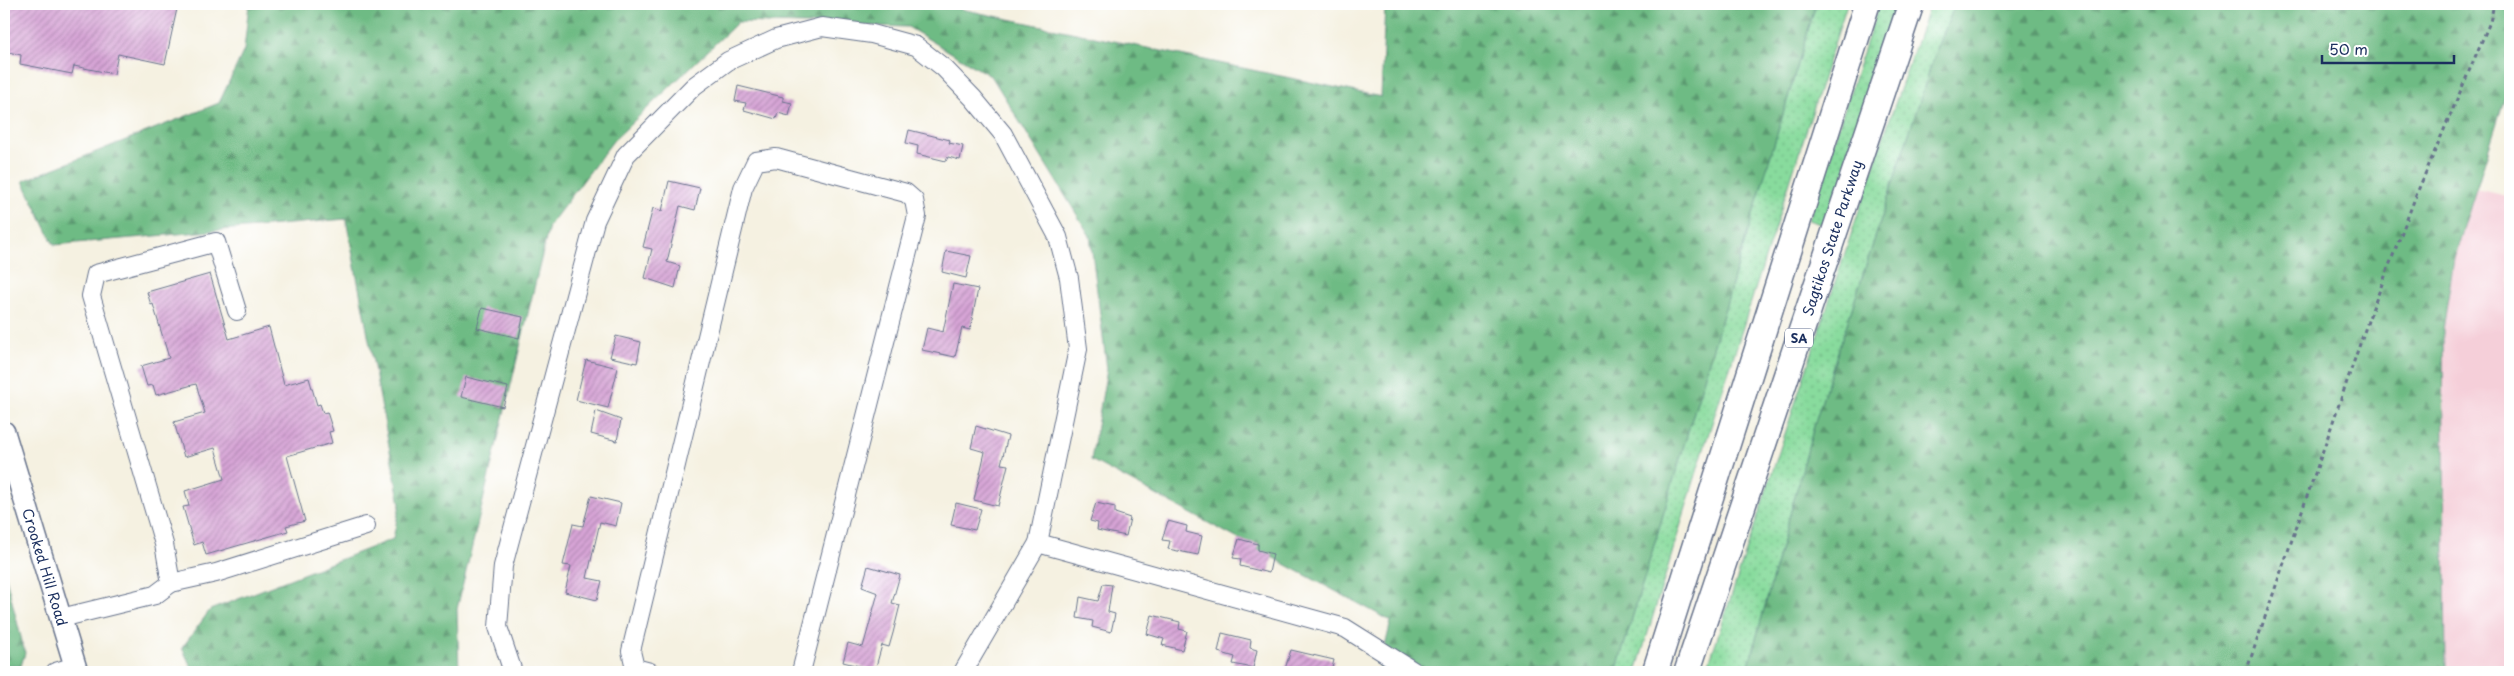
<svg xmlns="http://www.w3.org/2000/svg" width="2514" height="676" font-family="'Playpen Sans',sans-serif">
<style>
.built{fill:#f5cfd9}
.grass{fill:url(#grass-dots);stroke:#52857e}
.forest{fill:url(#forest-firs);stroke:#447571}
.building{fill:url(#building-hatch)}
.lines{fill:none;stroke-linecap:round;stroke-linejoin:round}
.minor-casing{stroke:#67738c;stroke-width:20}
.major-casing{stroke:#67738c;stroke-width:24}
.highway-casing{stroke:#67738c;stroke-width:28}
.path{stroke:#67738c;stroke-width:3;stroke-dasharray:4 4;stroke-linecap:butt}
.minor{stroke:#fff;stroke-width:18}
.major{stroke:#fff;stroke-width:21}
.highway{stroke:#fff;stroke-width:25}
.labels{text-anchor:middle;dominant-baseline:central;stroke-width:4;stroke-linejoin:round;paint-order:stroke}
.shield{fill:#fff;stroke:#5f6d8e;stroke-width:1}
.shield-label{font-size:12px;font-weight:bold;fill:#1b2f5e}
.street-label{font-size:14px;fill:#1b2f5e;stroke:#fff}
</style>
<defs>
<pattern id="grass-dots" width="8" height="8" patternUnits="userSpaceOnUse" patternTransform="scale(1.25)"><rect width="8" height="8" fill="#88db9d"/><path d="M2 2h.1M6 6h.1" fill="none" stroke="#75bc8a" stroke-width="1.8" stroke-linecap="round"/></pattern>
<pattern id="forest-firs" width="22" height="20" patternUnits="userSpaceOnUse" patternTransform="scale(1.25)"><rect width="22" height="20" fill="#6ebb84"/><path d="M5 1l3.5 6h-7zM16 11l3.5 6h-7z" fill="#5a986f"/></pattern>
<pattern id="building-hatch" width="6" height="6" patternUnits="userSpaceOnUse" patternTransform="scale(1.25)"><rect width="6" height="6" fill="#d7a4d6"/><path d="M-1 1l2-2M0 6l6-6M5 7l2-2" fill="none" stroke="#ae86b1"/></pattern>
</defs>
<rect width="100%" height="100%" fill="#fff"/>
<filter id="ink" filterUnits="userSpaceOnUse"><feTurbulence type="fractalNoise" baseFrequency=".02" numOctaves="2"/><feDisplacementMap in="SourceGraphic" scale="10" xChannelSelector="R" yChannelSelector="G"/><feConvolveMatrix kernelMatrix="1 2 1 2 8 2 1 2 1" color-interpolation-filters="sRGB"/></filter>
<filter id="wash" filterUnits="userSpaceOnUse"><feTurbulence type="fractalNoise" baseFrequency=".0096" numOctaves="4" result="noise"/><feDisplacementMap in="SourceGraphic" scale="20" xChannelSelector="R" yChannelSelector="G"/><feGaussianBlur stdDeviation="1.12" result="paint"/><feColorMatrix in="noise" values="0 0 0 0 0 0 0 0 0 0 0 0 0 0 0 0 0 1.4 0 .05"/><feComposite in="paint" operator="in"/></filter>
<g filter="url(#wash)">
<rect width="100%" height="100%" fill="#f5f1e1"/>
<path class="built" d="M2442,181L2510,197V672H2260Z"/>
<g class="grass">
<path d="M1816,4H1847L1705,445L1636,672H1616Z"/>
<path d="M1879,4H1902L1827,226L1808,220Z"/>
<path d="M1930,4H1955L1932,63L1816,419L1747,672H1706L1881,144Z"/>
</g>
<g class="forest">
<path d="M249,4H937L1381,97L1385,4H1816L1616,672H1379L1391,621L1091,460L1107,369L1090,236L992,77L908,27L738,22L613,141L549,226L457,609L459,672H194L182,648L210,610L393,539L400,504L346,219L54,245L23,181L219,103L244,50Z"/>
<path d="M1955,4H2510V81L2454,259L2443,330L2446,672H1747L1816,419L1932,63Z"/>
<path d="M4,570L25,653L21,666H4Z"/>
</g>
<g id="blocks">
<g class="building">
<path d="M4,4H178L165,64L118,54L114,74L74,66L72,74L20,64L21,55L4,51Z"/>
<path d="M738,86L783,97V101L792,103L789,116L778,113L776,119L744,110L746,103L735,101Z"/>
<path d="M909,130L950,140L949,143L963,146L960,160L948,157L946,161L917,154L918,146L906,143Z"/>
<path d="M669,181L700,188L695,210L680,206L667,262L680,266L675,288L645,278L652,249L643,247L653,208L662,211Z"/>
<path d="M946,251L971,256L966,278L942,272Z"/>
<path d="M210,274L229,339L269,327L284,385L309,378L317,405L320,404L323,413L327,412L333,431L329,432L332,443L287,456L305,521L286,526L288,531L206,555L202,542L194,545L183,507L189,506L185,491L224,479L215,448L184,457L174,422L205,413L196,384L156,395L153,385L147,386L141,366L169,358L153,304L151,305L147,292Z"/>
<path d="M953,284L978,289L970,330L962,328L955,357L922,350L927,328L943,332Z"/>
<path d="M482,308L523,317L519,338L477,328Z"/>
<path d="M616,336L641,342L637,363L610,357Z"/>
<path d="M586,360L618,368L608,408L576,400Z"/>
<path d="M466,377L508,387L503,407L461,397Z"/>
<path d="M596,411L621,420L617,441L591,434Z"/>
<path d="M976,426L1008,436L1001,464L1008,465L998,506L974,500L985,452L971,448Z"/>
<path d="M591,496L621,503L616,526L600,522L587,578L602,581L597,600L565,592L571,566L563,565L573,524L583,526Z"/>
<path d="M956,503L981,509L975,530L951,525Z"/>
<path d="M1096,503L1115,507V513L1130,518L1126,536L1097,530L1098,523L1090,521Z"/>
<path d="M1168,521L1187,526L1186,532L1202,536L1198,555L1168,549L1170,541L1162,540Z"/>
<path d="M1239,539L1258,544V550L1273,554L1269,573L1240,566L1241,559L1233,558Z"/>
<path d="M868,566L900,575L892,603L900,605L893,633L889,647L882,645L875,670L843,662L848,643L863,647L878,593L862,587Z"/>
<path d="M1103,584L1112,585L1108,612L1115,614L1111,632L1092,627L1093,621L1077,618L1080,597L1098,601Z"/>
<path d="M1152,615L1180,622L1179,629L1187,631L1182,650L1162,645L1164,639L1147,634Z"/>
<path d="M1222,633L1251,640L1250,648L1257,650L1253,668L1233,664L1235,657L1218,652Z"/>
<path d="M1291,650L1334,660L1331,672H1284Z"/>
</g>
</g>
</g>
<g filter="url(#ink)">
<use href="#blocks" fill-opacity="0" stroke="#67738c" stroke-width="1"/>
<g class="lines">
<defs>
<g id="minor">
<path d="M1038,543L1345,628L1415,672"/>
<path d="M171,583L216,573L366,526"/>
<path d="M61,618L155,595L171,583L164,544L91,296L96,274L216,242L237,311"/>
<path d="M55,672L75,666"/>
<path d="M513,672L498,627L503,566L595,221L626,155L694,86L728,61L776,39L822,27L872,34L916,46L944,68L973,98L1003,134L1058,237L1069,278L1078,349L1038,543L963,672"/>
<path d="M650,672L635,668L631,651L743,188L756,161L776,158L906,193L914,200L917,216L801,672"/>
</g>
<path id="major" d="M4,432L77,672"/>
<g id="highway">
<path d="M1655,672L1867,4"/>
<path d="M1687,672L1911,4"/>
</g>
</defs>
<use href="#minor" class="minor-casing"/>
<use href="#major" class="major-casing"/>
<use href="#highway" class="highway-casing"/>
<path class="path" d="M2246,672L2369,318L2417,193L2490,22L2494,4"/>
<use href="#minor" class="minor"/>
<use href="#major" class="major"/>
<use href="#highway" class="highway"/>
</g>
</g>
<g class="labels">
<rect class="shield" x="1785" y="328.5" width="28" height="19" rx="4"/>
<g class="shield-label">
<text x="1799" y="338">SA</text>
</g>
<g class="street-label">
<text transform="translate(1832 238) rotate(-72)">Sagtikos State Parkway</text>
<text transform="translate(45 567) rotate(73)">Crooked Hill Road</text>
</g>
</g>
<rect width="2514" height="676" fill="none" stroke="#fff" stroke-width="20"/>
<path d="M2322 55v8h132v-8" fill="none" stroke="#1b2f5e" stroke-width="2.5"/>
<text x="2329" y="55" font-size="15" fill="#1b2f5e" stroke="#ffffff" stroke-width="4" paint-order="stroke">50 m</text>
</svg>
